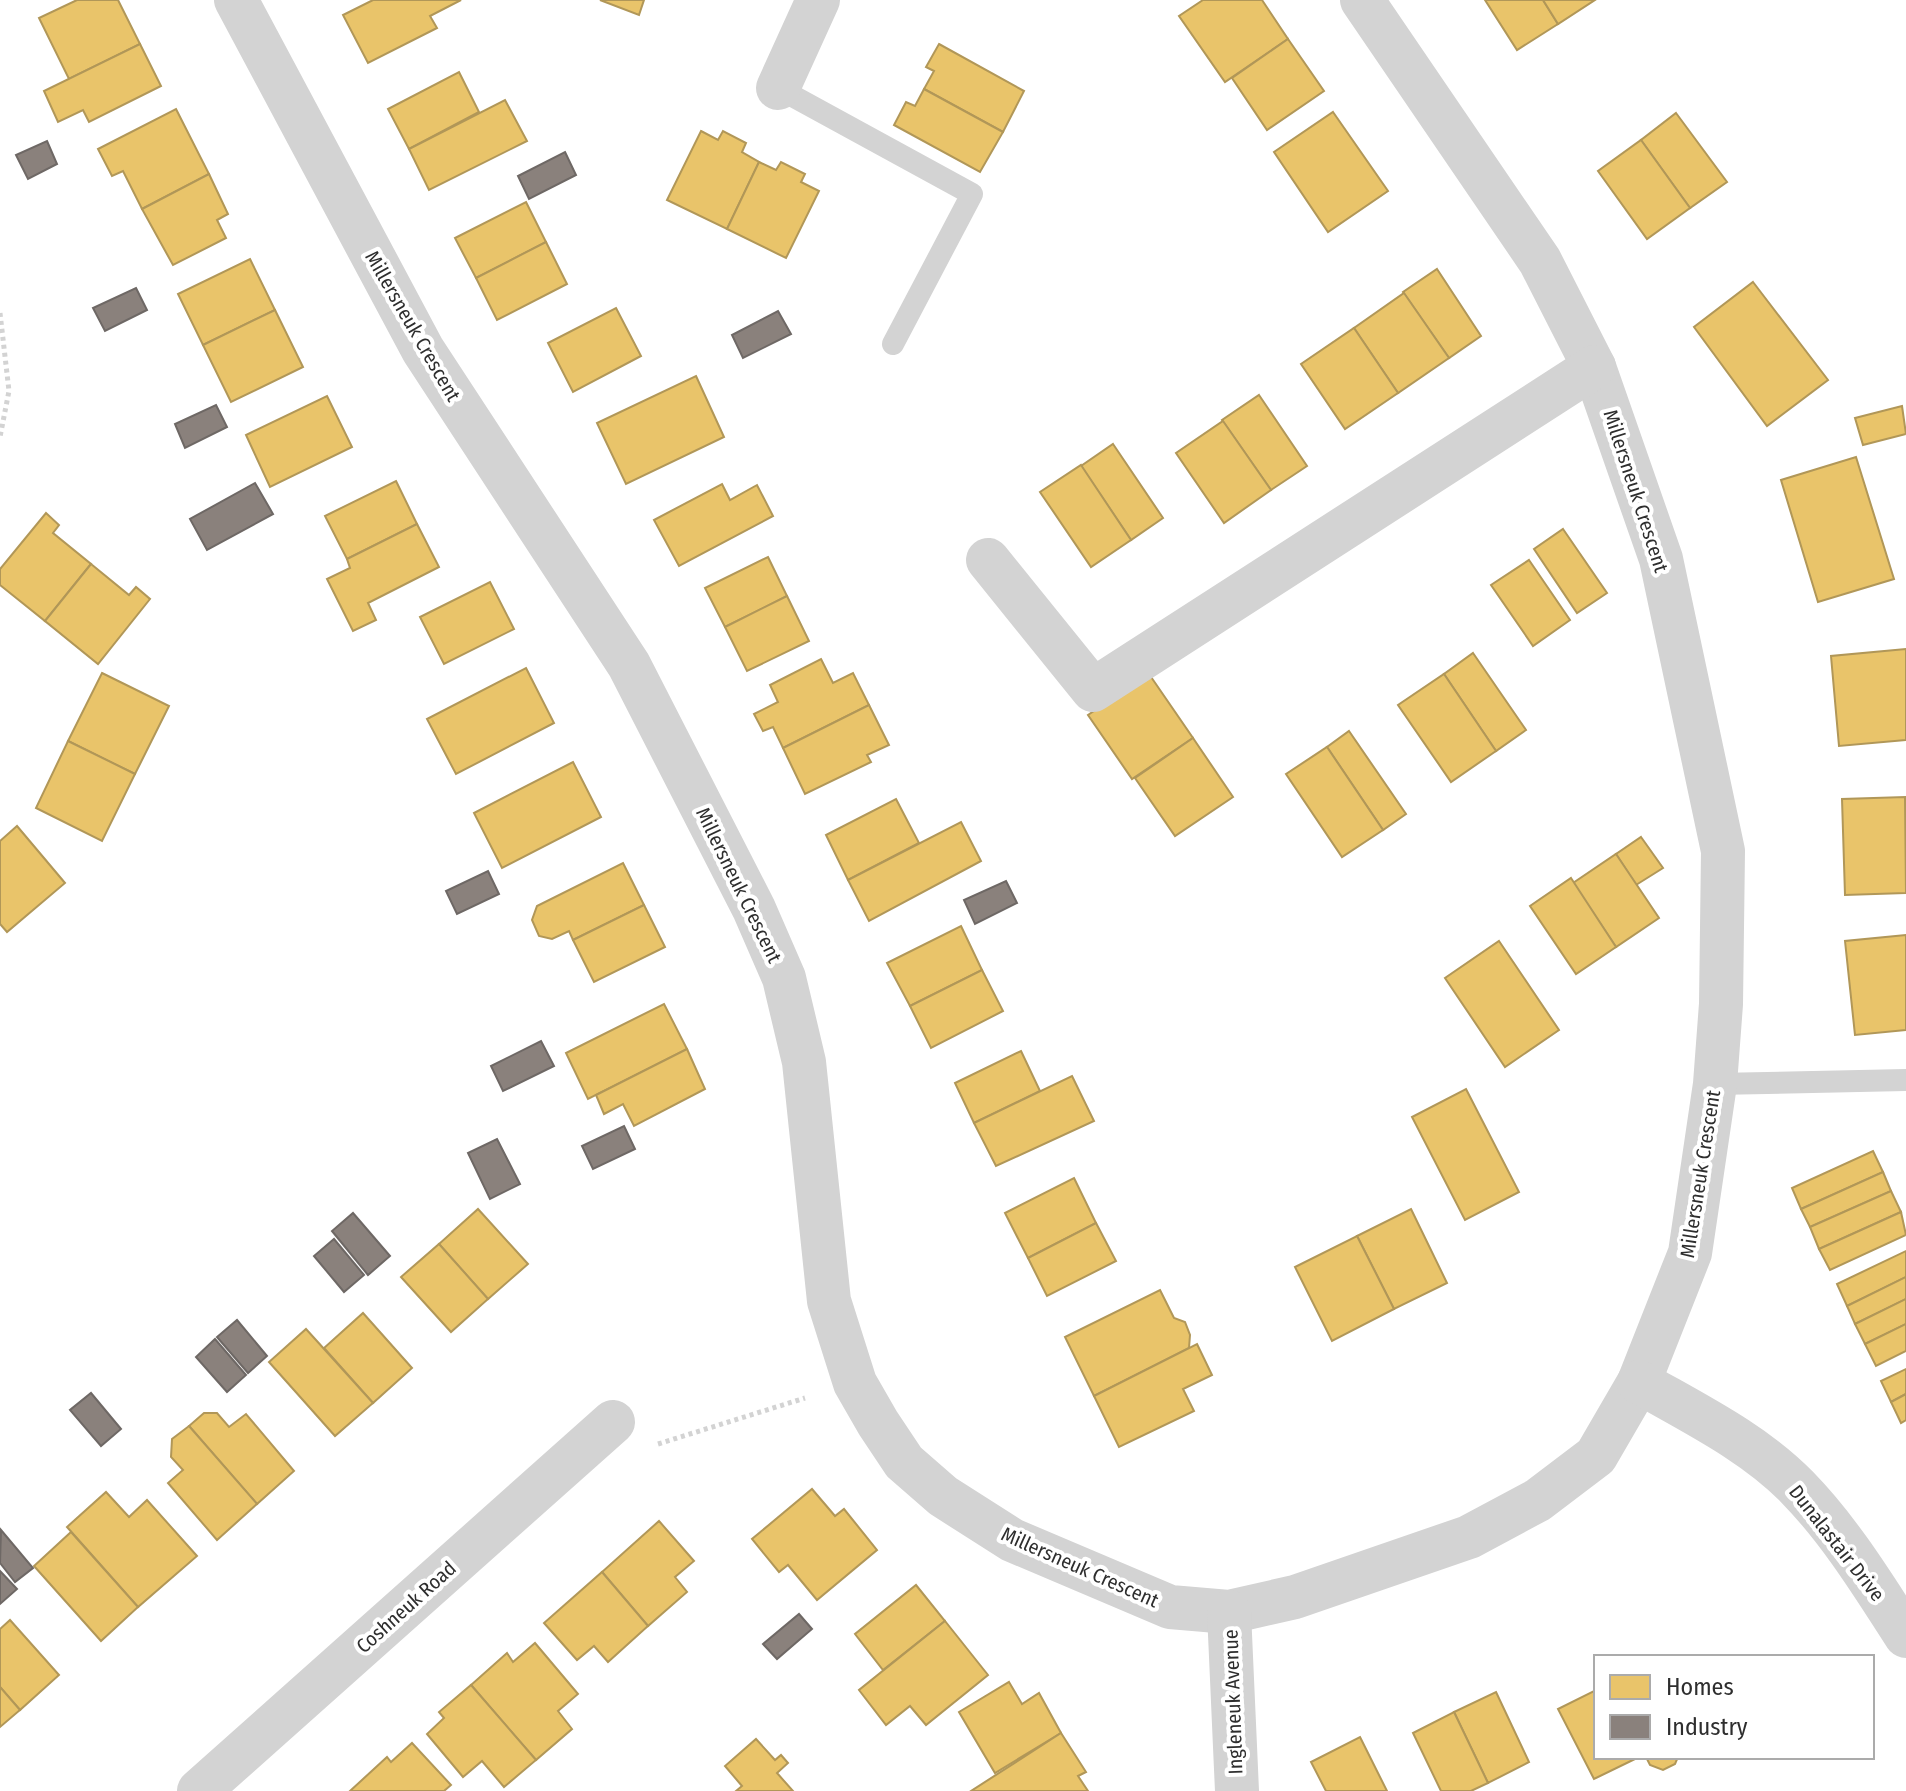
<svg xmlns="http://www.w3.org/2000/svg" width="1906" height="1791" font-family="'Fira Sans Condensed',sans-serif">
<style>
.homes{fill:#e9c46a;stroke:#b19758;stroke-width:2}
.industry{fill:#8a817c;stroke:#6e6865;stroke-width:2}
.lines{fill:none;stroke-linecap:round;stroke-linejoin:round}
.path{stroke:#d3d3d3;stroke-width:5;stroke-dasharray:4 4;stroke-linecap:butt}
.service{stroke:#d3d3d3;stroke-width:22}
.minor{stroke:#d3d3d3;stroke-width:44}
.labels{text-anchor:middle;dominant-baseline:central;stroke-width:8;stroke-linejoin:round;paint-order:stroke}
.street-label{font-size:20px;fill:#2e2e2e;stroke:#fff}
</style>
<rect width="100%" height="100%" fill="#fff"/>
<g class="homes">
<path d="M77,0H118L140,44L69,79L39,18Z"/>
<path d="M373,0H461L430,16L437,28L368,63L343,15Z"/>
<path d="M600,0H644L639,15Z"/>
<path d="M1203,0H1262L1288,39L1225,82L1179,16Z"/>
<path d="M1485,0H1543L1558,24L1517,50Z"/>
<path d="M1543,0H1595L1558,24Z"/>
<path d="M1288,39L1324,91L1267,130L1232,78Z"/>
<path d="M140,44L161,86L89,122L83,110L58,122L44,91Z"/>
<path d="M939,44L1024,91L1003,132L924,89L934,71L926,67Z"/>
<path d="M459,72L479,112L409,149L388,109Z"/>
<path d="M924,89L1003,132L980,172L894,125L906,102L915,106Z"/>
<path d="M505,100L527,141L429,190L409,149Z"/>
<path d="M176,109L209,174L142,209L123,171L112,176L98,149Z"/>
<path d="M1333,112L1388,191L1328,232L1274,152Z"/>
<path d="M1676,113L1727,182L1690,208L1641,140Z"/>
<path d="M701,131L718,140L723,131L746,143L742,152L759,162L727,229L667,200Z"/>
<path d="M1641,140L1690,208L1647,239L1598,171Z"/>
<path d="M759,162L776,170L781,162L805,174L801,182L819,191L786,258L727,229Z"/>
<path d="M209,174L228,214L217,220L226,238L173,265L142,209Z"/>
<path d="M526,202L546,242L476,278L455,238Z"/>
<path d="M546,242L567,284L497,320L476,278Z"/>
<path d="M250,259L275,310L203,345L178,294Z"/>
<path d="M1437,269L1481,336L1449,358L1403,292Z"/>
<path d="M1753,282L1828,380L1767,426L1694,327Z"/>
<path d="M1404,293L1449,358L1398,393L1354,328Z"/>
<path d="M616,308L641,356L573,392L548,343Z"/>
<path d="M275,310L303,367L231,402L203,345Z"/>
<path d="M1354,328L1398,393L1345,429L1301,364Z"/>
<path d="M696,376L724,437L626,484L597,423Z"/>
<path d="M1259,395L1307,466L1271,490L1222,420Z"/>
<path d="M327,396L352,447L270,487L246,435Z"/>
<path d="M1902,406L1906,434L1863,445L1855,418Z"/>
<path d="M1223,421L1271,490L1224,523L1176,453Z"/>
<path d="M1113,444L1163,518L1131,540L1081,466Z"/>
<path d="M1856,457L1894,579L1818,602L1781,480Z"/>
<path d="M1081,465L1131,540L1091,567L1040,492Z"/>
<path d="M396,481L417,524L347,559L325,516Z"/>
<path d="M722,484L730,500L757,485L773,516L679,566L654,520Z"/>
<path d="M46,513L59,525L53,533L91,564L45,621L0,585V569Z"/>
<path d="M417,524L439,567L368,603L376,620L353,631L327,579L350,568L347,559Z"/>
<path d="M1563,529L1607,593L1577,613L1534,549Z"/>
<path d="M768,557L787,596L725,627L705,588Z"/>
<path d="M1529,560L1570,620L1533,646L1491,585Z"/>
<path d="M91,564L129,595L136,587L150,599L98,664L45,621Z"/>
<path d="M490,582L514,629L444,664L420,617Z"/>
<path d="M787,596L809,641L747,671L725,627Z"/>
<path d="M1906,649V740L1839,746L1831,656Z"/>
<path d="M1473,653L1526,730L1496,751L1444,674Z"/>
<path d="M821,659L833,683L853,673L869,705L783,748L773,727L763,731L754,714L778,702L770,685Z"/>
<path d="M526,668L554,723L456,774L427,719Z"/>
<path d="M102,673L169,706L135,774L68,741Z"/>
<path d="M1149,674L1193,738L1132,779L1088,715Z"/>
<path d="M1444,674L1496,751L1451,782L1398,705Z"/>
<path d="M869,705L889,745L867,755L871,762L805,794L783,748Z"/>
<path d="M1349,731L1406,814L1383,830L1327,747Z"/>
<path d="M1193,738L1233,797L1175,836L1135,778Z"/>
<path d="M68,741L135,774L102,841L36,808Z"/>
<path d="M1327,747L1383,830L1342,857L1286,774Z"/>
<path d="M573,762L601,817L502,868L474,813Z"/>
<path d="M1905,797L1906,893L1845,895L1842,799Z"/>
<path d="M896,799L919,843L848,880L826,835Z"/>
<path d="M961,822L981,861L869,921L848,880Z"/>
<path d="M17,826L65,883L7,932L0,924V841Z"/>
<path d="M1641,837L1663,868L1636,885L1616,854Z"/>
<path d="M1616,854L1659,918L1616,947L1573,883Z"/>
<path d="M623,863L644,905L573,940L569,931L552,939L539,936L532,920L537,906Z"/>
<path d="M1571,878L1616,947L1576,974L1530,906Z"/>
<path d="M644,905L665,947L594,982L573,940Z"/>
<path d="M961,926L982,970L910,1006L887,963Z"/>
<path d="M1906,935V1030L1855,1035L1845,941Z"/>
<path d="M1499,941L1559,1030L1505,1067L1445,978Z"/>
<path d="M982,970L1003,1011L931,1048L910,1006Z"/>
<path d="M664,1004L687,1049L588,1099L566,1053Z"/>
<path d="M687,1049L705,1089L634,1126L623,1104L604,1114L596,1095Z"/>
<path d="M1021,1051L1040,1091L974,1123L955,1083Z"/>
<path d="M1072,1076L1094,1121L996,1166L974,1123Z"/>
<path d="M1466,1089L1519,1192L1465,1220L1412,1117Z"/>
<path d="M1873,1151L1883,1172L1801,1209L1792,1188Z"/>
<path d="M1883,1172L1891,1191L1810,1227L1801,1209Z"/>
<path d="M1074,1178L1096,1223L1028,1258L1005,1213Z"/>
<path d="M1891,1191L1901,1212L1819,1249L1810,1227Z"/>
<path d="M478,1209L528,1264L488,1299L439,1244Z"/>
<path d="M1411,1209L1447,1283L1394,1309L1357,1236Z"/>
<path d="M1901,1212L1906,1235L1830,1270L1819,1249Z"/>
<path d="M1096,1223L1116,1261L1047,1296L1028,1258Z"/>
<path d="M1357,1236L1394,1309L1332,1341L1295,1267Z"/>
<path d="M439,1244L488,1299L451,1332L401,1277Z"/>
<path d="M1906,1251V1277L1847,1306L1837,1284Z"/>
<path d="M1906,1277V1299L1855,1324L1847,1306Z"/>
<path d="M1160,1290L1174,1318L1185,1322L1190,1335L1189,1348L1094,1396L1065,1337Z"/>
<path d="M1906,1299V1324L1865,1344L1855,1324Z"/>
<path d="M363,1313L412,1368L373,1403L324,1348Z"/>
<path d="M1906,1324V1351L1876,1366L1865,1344Z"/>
<path d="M306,1329L373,1403L335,1436L269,1362Z"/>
<path d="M1197,1344L1212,1375L1183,1389L1194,1411L1119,1447L1094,1396Z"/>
<path d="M1906,1369V1394L1891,1402L1881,1381Z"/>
<path d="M1906,1394V1420L1901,1423L1891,1402Z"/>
<path d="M204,1413H217L229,1427L246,1414L294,1471L257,1504L189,1426Z"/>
<path d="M189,1426L257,1504L217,1540L168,1483L183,1470L171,1457L172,1439Z"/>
<path d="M812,1489L835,1516L844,1509L877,1550L817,1600L788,1565L779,1572L752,1539Z"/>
<path d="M106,1492L129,1517L147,1500L197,1556L138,1607L67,1527Z"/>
<path d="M659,1521L694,1561L675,1577L687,1592L648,1626L602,1572Z"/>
<path d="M71,1532L138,1607L101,1641L34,1566Z"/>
<path d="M602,1572L648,1626L608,1662L594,1646L577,1660L544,1623Z"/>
<path d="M916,1585L945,1621L883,1670L855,1634Z"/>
<path d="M10,1620L59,1675L20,1710L0,1687V1629Z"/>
<path d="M945,1621L988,1675L926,1725L910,1706L886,1725L859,1690Z"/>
<path d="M535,1643L578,1694L558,1711L572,1729L536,1760L471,1685L507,1653L513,1662Z"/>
<path d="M1009,1682L1022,1704L1039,1693L1061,1733L995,1773L959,1712Z"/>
<path d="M471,1685L536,1760L504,1787L482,1761L463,1777L427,1734L444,1718L439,1712Z"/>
<path d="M0,1687L20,1710L0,1727Z"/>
<path d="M1596,1690V1757L1637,1758L1594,1779L1558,1709Z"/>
<path d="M1496,1692L1529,1762L1488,1783L1454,1712Z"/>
<path d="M1454,1712L1488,1783L1471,1791H1441L1413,1733Z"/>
<path d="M1061,1733L1086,1772L1078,1776L1088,1791H971Z"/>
<path d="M1360,1737L1387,1791H1326L1311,1762Z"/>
<path d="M756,1739L775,1760L781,1755L788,1763L777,1773L793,1791H736L742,1786L725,1766Z"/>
<path d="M412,1743L451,1785L444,1791H350L387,1757L391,1762Z"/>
<path d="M1646,1757H1678L1675,1764L1663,1770L1650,1765Z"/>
</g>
<g class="industry">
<path d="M47,141L57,164L28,179L16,155Z"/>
<path d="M565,152L576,175L529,199L518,176Z"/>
<path d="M136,288L147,310L105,331L93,308Z"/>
<path d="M778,311L791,334L743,358L732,335Z"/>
<path d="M216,405L227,427L185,448L175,424Z"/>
<path d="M255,483L273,514L207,550L190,519Z"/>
<path d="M488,871L499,894L457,914L446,891Z"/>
<path d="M1006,881L1017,903L975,924L964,900Z"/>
<path d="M541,1041L554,1066L503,1091L491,1066Z"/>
<path d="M624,1126L635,1149L593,1169L582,1146Z"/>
<path d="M497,1139L520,1184L490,1199L468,1153Z"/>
<path d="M353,1213L390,1256L368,1275L332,1231Z"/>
<path d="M334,1239L364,1275L344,1292L314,1256Z"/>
<path d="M237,1320L267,1356L248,1373L217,1337Z"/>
<path d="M215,1339L246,1375L227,1392L196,1357Z"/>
<path d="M91,1393L121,1429L101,1446L70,1410Z"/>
<path d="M1,1530L33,1568L15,1582L0,1563Z"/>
<path d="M0,1571L17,1589L0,1604Z"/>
<path d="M799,1614L812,1629L777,1659L763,1644Z"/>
</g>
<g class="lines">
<g class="path">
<path d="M0,313L9,391L0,437"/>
<path d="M658,1444L805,1398"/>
</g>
<g class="service">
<path d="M778,88L972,194L893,344"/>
<path d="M1715,1084L1906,1080"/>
</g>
<g class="minor">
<path d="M236,0L423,350L629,665L754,909L784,978L804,1062L829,1301L855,1383L878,1423L904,1462L943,1496L1012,1540L1170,1607L1229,1612L1295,1597L1469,1537L1538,1500L1596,1456L1639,1382L1690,1253L1715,1084L1721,1004L1723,851L1661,559L1594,367L1540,261L1362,0"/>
<path d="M778,88L818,0"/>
<path d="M988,560L1093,690L1594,367"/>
<path d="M1639,1382C1693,1413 1753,1442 1797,1487C1840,1531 1873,1585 1906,1636"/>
<path d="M1229,1612L1237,1791"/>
<path d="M199,1791L613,1422"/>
</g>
</g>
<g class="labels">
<g class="street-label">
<text transform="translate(413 326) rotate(60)">Millersneuk Crescent</text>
<text transform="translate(1636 491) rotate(72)">Millersneuk Crescent</text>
<text transform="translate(739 885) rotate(64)">Millersneuk Crescent</text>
<text transform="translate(1700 1174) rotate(-81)">Millersneuk Crescent</text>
<text transform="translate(1837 1543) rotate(52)">Dunalastair Drive</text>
<text transform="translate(1080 1567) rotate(24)">Millersneuk Crescent</text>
<text transform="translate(406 1607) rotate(-42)">Coshneuk Road</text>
<text transform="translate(1233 1702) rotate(-92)">Ingleneuk Avenue</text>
</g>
</g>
<rect x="1594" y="1655" width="280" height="104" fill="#ffffff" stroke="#ababab" stroke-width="2"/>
<rect x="1610" y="1675" width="40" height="24" fill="#e9c46a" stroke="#ababab" stroke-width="2"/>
<text x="1666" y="1695" font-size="24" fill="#2e2e2e">Homes</text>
<rect x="1610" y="1715" width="40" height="24" fill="#8a817c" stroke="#ababab" stroke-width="2"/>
<text x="1666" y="1735" font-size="24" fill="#2e2e2e">Industry</text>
</svg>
